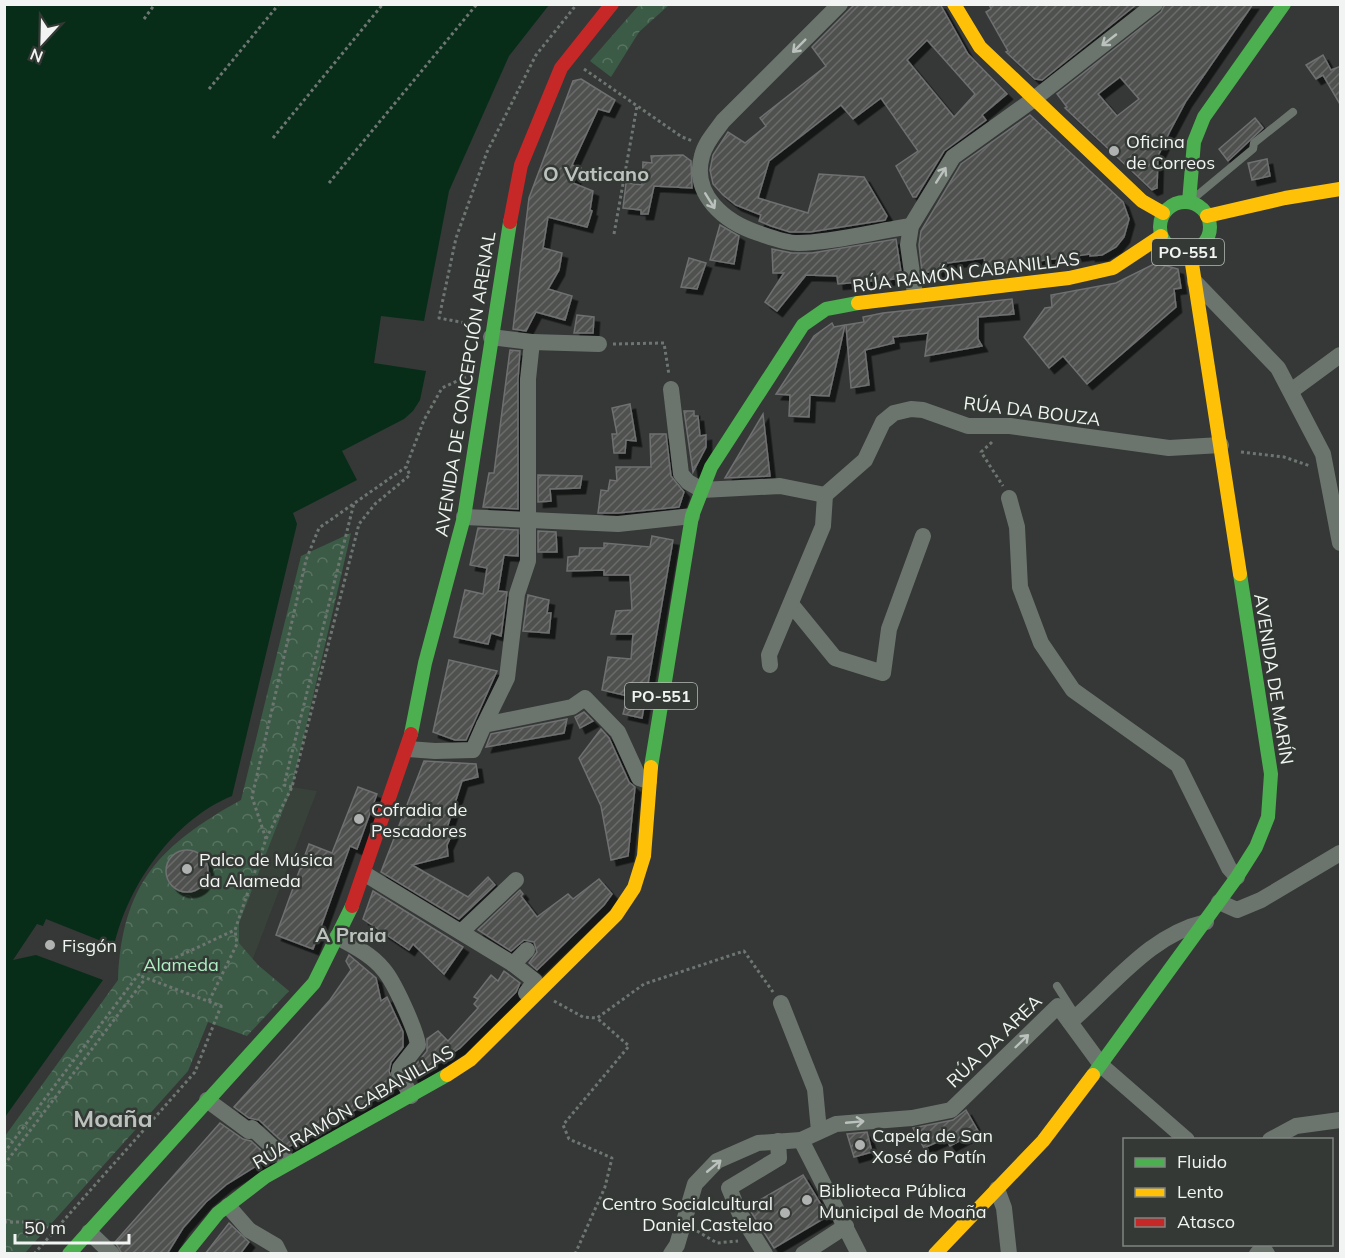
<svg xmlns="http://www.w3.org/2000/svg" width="1345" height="1258" font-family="Mulish,sans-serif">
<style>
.built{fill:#38423a}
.park{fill:url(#park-crowns)}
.water{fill:#072d19}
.building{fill:url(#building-hatch);stroke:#6f7071;stroke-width:1.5;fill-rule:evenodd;filter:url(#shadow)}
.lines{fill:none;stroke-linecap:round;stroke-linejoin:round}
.path{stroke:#6e7671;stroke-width:3;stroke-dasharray:3 3;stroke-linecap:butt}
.lane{stroke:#6b756e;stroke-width:8}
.street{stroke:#6b756e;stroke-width:16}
.fast{stroke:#4caf50;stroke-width:14}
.slow{stroke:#ffc107;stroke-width:14}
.jam{stroke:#c62828;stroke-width:14}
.oneway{stroke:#bbc1bd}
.poi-dot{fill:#afb2b0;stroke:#343935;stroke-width:2}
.labels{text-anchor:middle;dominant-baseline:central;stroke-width:5;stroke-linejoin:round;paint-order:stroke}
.shield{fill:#343935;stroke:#b8bcb9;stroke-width:1.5}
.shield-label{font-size:16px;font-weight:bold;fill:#f1f4f2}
.poi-label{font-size:18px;fill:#f1f4f2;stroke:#343935;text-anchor:start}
.street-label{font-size:18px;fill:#f1f4f2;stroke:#343935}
.park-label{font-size:18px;fill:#adf0c3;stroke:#343935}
.neighbourhood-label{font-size:20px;font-weight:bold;fill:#bcc3be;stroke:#343935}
.district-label{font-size:24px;font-weight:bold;fill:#bcc3be;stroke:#343935}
</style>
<defs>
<pattern id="park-crowns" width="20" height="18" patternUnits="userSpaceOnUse" patternTransform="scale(1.5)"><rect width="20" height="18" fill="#3b5b46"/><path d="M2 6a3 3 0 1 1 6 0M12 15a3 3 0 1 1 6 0" fill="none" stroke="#587361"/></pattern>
<pattern id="building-hatch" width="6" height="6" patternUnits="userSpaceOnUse" patternTransform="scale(1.5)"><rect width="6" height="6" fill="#505150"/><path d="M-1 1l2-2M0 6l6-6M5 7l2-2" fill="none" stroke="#6a6b6a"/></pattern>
<filter id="shadow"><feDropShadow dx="5.5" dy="5.5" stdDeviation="0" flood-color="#0009"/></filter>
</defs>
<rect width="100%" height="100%" fill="#353836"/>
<path class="built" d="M292,787L317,791L246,977L212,888L217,813L241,800Z"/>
<g class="park">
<path d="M639,5H669L639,32L611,77L590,61Z"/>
<path d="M351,533L292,787L239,923V943L258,965L289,991L247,1036L208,1022L188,1071L25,1253H5V1136L118,980C122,883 160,845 241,800L301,556Z"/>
</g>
<path class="water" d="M5,4L549,5L509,56L449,191L424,321L381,316L374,363L426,371L420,400L413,411L404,419L342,451L357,480L293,513L297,524L232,796C173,820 128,885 114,946L46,919L43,926L37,924L13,960L36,955L103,980L5,1117Z"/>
<g class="building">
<path d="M855,4H940L968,54L1007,94L982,115L986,120L944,151L916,197H913L896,166L918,151L881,98L853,119L841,105L769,161L758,198L808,213L819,174L864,177L887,216L885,220L810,232H790L771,226L759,221L761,215L736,205L723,195L713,184L710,170L713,155L728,132L745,143L766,126L760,118L826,66L812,47ZM927,40L975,94L954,117L907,60Z"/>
<path d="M989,4H1137L1042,80L1035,79L1006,52L1008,51L986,12L991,9Z"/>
<path d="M1165,4H1253L1186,101L1170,131L1158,156L1157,188L1152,190L1065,108L1067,107L1057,94L1161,12ZM1120,77L1139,99L1117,116L1098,94Z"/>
<path d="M1323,55L1331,70L1341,66V106L1323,75L1316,79L1306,65Z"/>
<path d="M581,79L615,100L609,112L598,109L572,165L581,168L573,183L593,191L590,210L592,211L587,227L548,217L543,248L562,253L559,270L548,289L572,296L565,320L536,312L526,331L513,329L529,198L573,81Z"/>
<path d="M1030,115L1123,202L1129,219L1124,237L1116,247L1102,255L1090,256V254L986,268L984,258L940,264L941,272H922L919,245L921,231L961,164Z"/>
<path d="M1255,118L1263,128L1228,161L1219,149Z"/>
<path d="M683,155L691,161L692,188L654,186L648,214H641V210L623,208L626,183L642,185L643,162L652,163L651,156Z"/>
<path d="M1267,159L1270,176L1252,180L1248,163Z"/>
<path d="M720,225L739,236L734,264L710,260Z"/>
<path d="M896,239L901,272L895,279L838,284L837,276L806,275L777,311L765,302L784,273H773L772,249L792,253H812Z"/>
<path d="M689,258L706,263L697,289L681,287Z"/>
<path d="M1156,263L1178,269L1181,288L1174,289L1176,307L1087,384L1063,356L1049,368L1024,337L1045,308L1052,307L1051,295L1116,283Z"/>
<path d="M1012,299L1014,314L978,317V339L982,346L925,356L928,333L893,337L894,343L865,350L869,385L851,388L846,325L864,322L863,317L883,313Z"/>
<path d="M577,315L594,317L593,333H574Z"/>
<path d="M832,323L834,327L845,325L829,396L810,395L809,417L789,416L790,395L776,394L814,336Z"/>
<path d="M510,350L520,351L518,379V509L483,507L489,473H494Z"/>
<path d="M630,404L636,441L626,440L625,453H614L612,434H617L612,408Z"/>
<path d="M684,411H694V416H698L700,436L706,435V447L693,472Z"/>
<path d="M763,414L770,476L725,478Z"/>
<path d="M650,434H666L671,476L684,492L679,507L618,513H598L601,490L608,491L610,480L617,481L616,467H651Z"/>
<path d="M538,475L582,476L580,488L550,489L551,501L538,502Z"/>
<path d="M478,528L518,530V556L504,555L498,591L507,592L501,636L491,633L488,644L454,637L465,590L483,594L487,568L470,565Z"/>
<path d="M538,531L556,532L557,552H538Z"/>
<path d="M652,536L673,540L642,718L623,714L628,696L602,690L608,657L631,659L633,634H611L616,611L632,610L630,575H604V570L567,571L568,557L579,556L580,548H604V543L650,547Z"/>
<path d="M528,595L549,600L547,613H551L549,633L523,631Z"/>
<path d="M449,660L497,671L466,740H455L433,732Z"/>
<path d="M584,712L593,721L580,728L575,717Z"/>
<path d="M567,719L564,733L486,747L491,734Z"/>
<path d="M601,729L609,738L629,782L635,787L628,856L611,860L601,806L579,758Z"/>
<path d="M424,761L476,764L478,777L462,781L447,828L454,830L447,845L448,856L412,865L468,897L488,877L495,885L459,919L381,872Z"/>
<path d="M358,787L377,794L357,849L350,846L313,949L276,935L309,844L332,853Z"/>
<circle cx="187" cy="871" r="21"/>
<path d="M599,879L612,894L604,905L537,970L529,963L537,952L534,942L524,940L511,951L478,930L520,890L523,894L521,896L537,917L568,894L573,899Z"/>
<path d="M373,891L463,947L444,974L413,944L409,950L363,919Z"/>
<path d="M349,955L376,978L381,1001L387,997L403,1032V1047L391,1062L389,1071L395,1088L288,1147L259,1120L249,1118L234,1107L330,1000L351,970L346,961Z"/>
<path d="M504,971L520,983L516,992L460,1048L414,1078L410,1072L427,1051V1039L438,1031L448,1041L478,1008L474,1004L478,999L474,997L491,975L498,981Z"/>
<path d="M966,1110L978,1131L950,1146L946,1138L924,1148L913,1128L953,1120Z"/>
<path d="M220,1123L243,1139L251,1141L269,1158L227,1184L206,1202L183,1228L167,1254H122L115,1242Z"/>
<path d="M867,1132L872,1152L854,1157L847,1134Z"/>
<path d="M803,1175L828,1216L774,1248L748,1207Z"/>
<path d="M229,1223L249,1242L240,1254H205Z"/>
</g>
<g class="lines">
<g class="path">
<path d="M144,19L155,4"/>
<path d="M584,69L682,137L693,141"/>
<path d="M209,89L279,4"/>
<path d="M273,138L383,4"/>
<path d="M329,183L477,4"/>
<path d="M614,234L637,106"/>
<path d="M476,325L439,318L456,238L487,152L536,55L577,4"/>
<path d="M613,344L664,343L669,375"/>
<path d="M992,442L981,452L1003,486"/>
<path d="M1241,452L1284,457L1310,466"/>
<path d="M292,787L284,785L354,503"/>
<path d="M266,839L252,797L306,560L319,528L406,467L424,420L442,388L466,377"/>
<path d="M209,1001L237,944L235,930"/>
<path d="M554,1001L583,1017L597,1018L644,984L744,951L773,992"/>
<path d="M4,1153L138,975L235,930L266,839L292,787L359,524L375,504L410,475L406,467"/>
<path d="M4,1165L145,979"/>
<path d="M4,1222H35L54,1231"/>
<path d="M697,1231L717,1243L738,1241"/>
<path d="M34,1254L195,1072L221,1006L138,975"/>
<path d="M575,1254L605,1187L612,1158L569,1139L563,1125L629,1046L597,1018"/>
</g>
<g class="lane">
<path d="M1194,198L1253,149L1254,143L1293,112"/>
<path d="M1057,986L1076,1016"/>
</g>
<g class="street">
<path d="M840,4L723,121C715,132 705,143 702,156C691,195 725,222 758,233C770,237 785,243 798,243C830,243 877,231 911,226"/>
<path d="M1195,282L1278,368L1323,454L1340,543"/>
<path d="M915,294L908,245L911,226L953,157L1034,99L1155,4"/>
<path d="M532,342L599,344"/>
<path d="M671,389L681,474L688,482L702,490L780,486L825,495"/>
<path d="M1291,391L1340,355"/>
<path d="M825,495L865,460L883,422L894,413L911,409L923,410L968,426H1010L1169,448L1221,445"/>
<path d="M1009,498L1017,527L1020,587L1041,643L1073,690L1178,765L1229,868L1237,877"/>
<path d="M464,517L618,524L692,516"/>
<path d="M791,604L835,658L883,673L889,629L923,536"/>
<path d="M770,665L769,655L823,526L825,495"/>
<path d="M484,725L507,678L517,594L528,561V379L532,342L491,337"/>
<path d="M408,749L435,751L473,750L484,725L572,707L585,698L618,732L639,778L649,781"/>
<path d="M365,874L513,964L535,981L526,993"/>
<path d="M1219,902L1237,910L1261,900L1340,853"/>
<path d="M461,932L516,880"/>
<path d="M337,937C353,945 372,955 383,969C394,981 416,1030 418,1045L400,1068L399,1073L411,1096"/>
<path d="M513,964L527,950"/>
<path d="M781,1003L815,1089L819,1131"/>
<path d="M1070,1022C1113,986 1149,935 1206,922"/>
<path d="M207,1100L249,1131L252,1128L289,1162"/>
<path d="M801,1140L859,1254"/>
<path d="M1270,1140L1296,1126L1340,1120"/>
<path d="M997,1189L1004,1208L1009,1254"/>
<path d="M228,1206L249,1230L276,1246L280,1254"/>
<path d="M89,1232L112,1254"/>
<path d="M671,1254L677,1245L695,1184L717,1161L758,1143L801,1140L836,1124L912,1118L951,1110L1058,1006L1102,1066L1187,1140"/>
<path d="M765,1254L739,1212L729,1188L779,1158L778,1141"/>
<path d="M803,1254L846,1226"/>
<path d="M1257,1254L1263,1248L1267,1254"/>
</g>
<g class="fast">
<circle cx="1185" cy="227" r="25"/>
<path d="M1189,202L1194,142L1204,117L1284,4"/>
<path d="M411,734L425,663L464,517L510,222"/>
<path d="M651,767L692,516L711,467L803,325L826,309L858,303"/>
<path d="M1093,1075L1237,877L1256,847L1268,817L1271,774L1240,574"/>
<path d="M69,1254L314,983L352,906"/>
<path d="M185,1254L218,1213L265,1177L447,1075"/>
</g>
<g class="slow">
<path d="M954,4L980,47L1142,201L1163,213"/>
<path d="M1207,216L1285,198L1340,189"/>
<path d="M1190,251L1240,574"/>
<path d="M858,303L1069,278L1113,268L1161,236"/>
<path d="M447,1075L470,1060L616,915L634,888L644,856L651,767"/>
<path d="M935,1254L1043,1141L1093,1075"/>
</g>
<g class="jam">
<path d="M510,222L521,165L561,68L612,4"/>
<path d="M352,906L411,734"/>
</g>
</g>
<defs><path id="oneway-shaft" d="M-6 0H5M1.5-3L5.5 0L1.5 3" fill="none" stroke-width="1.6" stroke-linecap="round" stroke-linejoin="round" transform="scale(1.5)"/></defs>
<g class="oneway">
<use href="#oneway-shaft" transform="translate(1109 40) rotate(142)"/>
<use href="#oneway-shaft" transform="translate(799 46) rotate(135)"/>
<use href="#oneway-shaft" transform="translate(941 175) rotate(-57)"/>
<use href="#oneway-shaft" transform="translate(710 201) rotate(58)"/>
<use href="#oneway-shaft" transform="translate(1022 1041) rotate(-44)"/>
<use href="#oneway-shaft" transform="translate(855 1122) rotate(-5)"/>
<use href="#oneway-shaft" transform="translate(714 1166) rotate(-40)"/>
</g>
<g class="poi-dot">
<circle cx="1114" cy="151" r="6"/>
<circle cx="359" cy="819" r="6"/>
<circle cx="187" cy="869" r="6"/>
<circle cx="50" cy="945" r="6"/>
<circle cx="860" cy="1145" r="6"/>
<circle cx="807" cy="1200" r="6"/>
<circle cx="785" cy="1213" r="6"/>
</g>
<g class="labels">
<g class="shield">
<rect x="1152" y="239" width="72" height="26" rx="4.5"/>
<rect x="625" y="683" width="72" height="26" rx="4.5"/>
</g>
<g class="shield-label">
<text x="1188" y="252">PO-551</text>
<text x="661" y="696">PO-551</text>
</g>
<g class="poi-label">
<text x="1126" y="141">Oficina<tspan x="1126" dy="21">de Correos</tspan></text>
<text x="371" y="809">Cofradia de<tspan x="371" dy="21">Pescadores</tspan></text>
<text x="199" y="859">Palco de Música<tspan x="199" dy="21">da Alameda</tspan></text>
<text x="62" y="945">Fisgón</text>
<text x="872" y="1135">Capela de San<tspan x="872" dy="21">Xosé do Patín</tspan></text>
<text x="819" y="1190">Biblioteca Pública<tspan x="819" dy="21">Municipal de Moaña</tspan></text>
<text x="773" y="1203" text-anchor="end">Centro Socialcultural<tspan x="773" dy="21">Daniel Castelao</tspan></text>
</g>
<g class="street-label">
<text transform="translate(966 272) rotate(-7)">RÚA RAMÓN CABANILLAS</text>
<text transform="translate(465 384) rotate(-81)">AVENIDA DE CONCEPCIÓN ARENAL</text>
<text transform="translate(1032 411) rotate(7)">RÚA DA BOUZA</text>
<text transform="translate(1274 679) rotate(81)">AVENIDA DE MARÍN</text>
<text transform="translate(994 1041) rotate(-44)">RÚA DA AREA</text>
<text transform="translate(353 1107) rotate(-30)">RÚA RAMÓN CABANILLAS</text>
</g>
<g class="park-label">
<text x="181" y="964">Alameda</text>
</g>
<g class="neighbourhood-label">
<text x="596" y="173">O Vaticano</text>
<text x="351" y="934">A Praia</text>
</g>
<g class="district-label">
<text x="113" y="1118">Moaña</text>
</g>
</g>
<rect width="1345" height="1258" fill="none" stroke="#f1f4f2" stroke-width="12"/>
<rect x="1123" y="1138" width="210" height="108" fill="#343935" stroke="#808481" stroke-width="1.5"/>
<rect x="1135" y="1158" width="30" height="9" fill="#4caf50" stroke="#808481" stroke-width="1.5"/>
<text x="1177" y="1168" font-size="18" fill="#f1f4f2">Fluido</text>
<rect x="1135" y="1188" width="30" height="9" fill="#ffc107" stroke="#808481" stroke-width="1.5"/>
<text x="1177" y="1198" font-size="18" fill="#f1f4f2">Lento</text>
<rect x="1135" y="1218" width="30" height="9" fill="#c62828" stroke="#808481" stroke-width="1.5"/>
<text x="1177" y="1228" font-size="18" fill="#f1f4f2">Atasco</text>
<g transform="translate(42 42) rotate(202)" stroke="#343935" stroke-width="4.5" paint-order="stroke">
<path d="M0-4.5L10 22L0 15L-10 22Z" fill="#f1f4f2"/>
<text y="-9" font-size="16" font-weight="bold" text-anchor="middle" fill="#f1f4f2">N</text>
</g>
<path d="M15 1234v9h114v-9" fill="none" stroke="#f1f4f2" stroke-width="3"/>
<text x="24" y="1234" font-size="18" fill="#f1f4f2" stroke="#343935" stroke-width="4.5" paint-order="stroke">50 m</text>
</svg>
